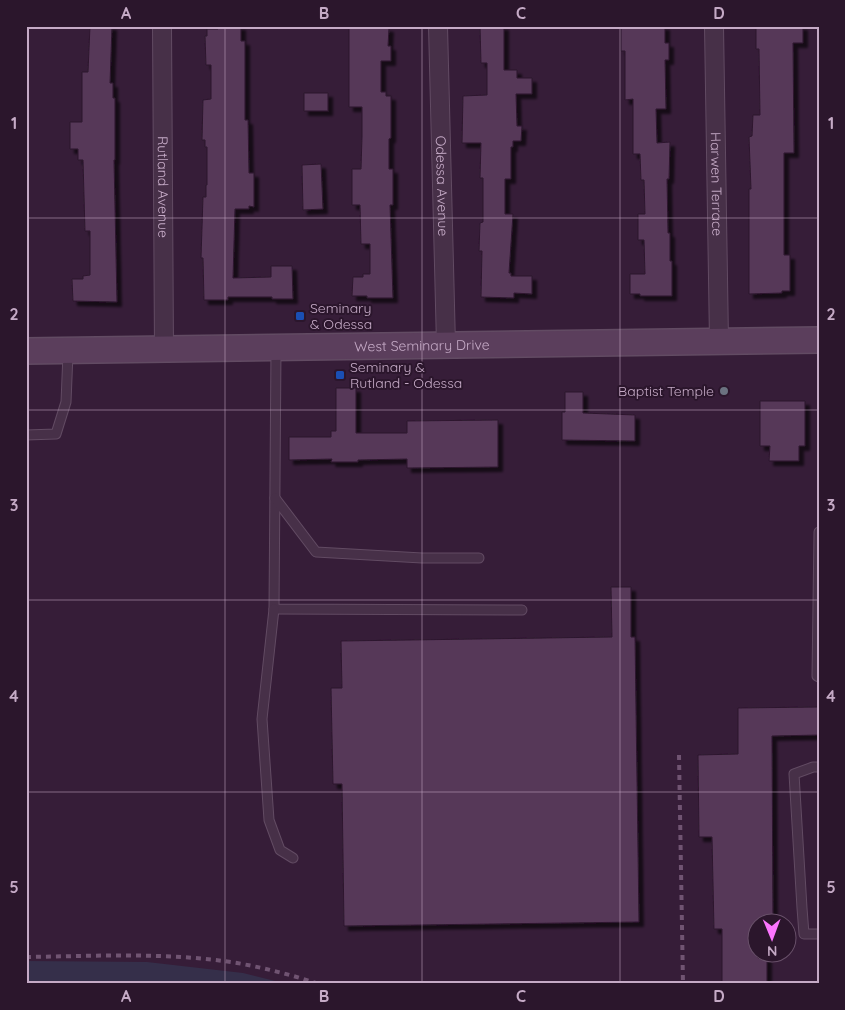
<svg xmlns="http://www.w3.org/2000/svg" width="845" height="1010" font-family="Quicksand,sans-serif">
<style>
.green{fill:#352f4a}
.building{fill:#573859;stroke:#2d182e;filter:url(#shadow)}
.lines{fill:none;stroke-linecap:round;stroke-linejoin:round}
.lane-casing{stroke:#624b63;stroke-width:11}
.street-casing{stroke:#624b63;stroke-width:20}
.secondary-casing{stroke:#624b63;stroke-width:28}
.lane{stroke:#473048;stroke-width:9}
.street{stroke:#473048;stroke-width:18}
.secondary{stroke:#5b3e5c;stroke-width:25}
.rail{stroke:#705472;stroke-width:4;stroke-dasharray:5 5;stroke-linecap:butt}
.grid{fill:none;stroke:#c5aac6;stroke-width:1;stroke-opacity:0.55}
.transit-dot{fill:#1a4fb4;stroke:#2b162c;stroke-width:2}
.worship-dot{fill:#6b7280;stroke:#2b162c;stroke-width:2}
.labels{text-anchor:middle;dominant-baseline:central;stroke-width:4;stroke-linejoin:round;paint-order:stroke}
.street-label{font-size:14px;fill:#c5aac6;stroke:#2b162c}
.poi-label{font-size:14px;fill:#c5aac6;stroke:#2b162c;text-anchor:start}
.neatline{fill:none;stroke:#c5aac6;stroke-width:2}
.grid-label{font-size:16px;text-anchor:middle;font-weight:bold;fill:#c5aac6}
</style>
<defs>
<filter id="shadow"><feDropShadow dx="4.5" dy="4.5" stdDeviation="1" flood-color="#0009"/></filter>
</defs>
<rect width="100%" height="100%" fill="#361d38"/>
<path class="green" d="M26,961L147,962L243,973L287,984H26Z"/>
<g class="building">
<path d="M90,26H112L110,83H113V98H115V160H114L117,302L73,301L72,279H83V276L90,275V231H85L83,160H78V149H70V122H82V72H88Z"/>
<path d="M218,26H241V41H245V120H248L249,173H254V207L249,206V209H235L233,278L271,277V266H292L293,299H272V297H228V300H204L203,258H201L203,197H206V185H207V147H205V140H202L203,100L211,99V65H206L205,36H207V29H218Z"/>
<path d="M358,26L389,28L388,46H391V61H381V92H386V96H391V138L389,139V169H393V205H390L393,298H367V296H352L353,277H363V274H370V244H361L360,205H352V169H361L362,137V107H349V28H358Z"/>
<path d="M480,26H504V70H517V78H532V94H516L517,126H522L521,141H513V147H511V179H505V214H513L509,273H511V276H532V294L514,293V298L481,297L482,251H479L480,223L483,222V178H480L481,143H462L463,96L487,95V63H481Z"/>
<path d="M621,26H665V43H669V60H665L666,109H656L657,143L670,142L669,179H667L668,233H670V261H672V296H640V294H630V274H645L644,240H638V214H645L644,180H641L640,154H633V99L625,100V51H621Z"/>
<path d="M756,26H803V43H793L794,153H784V255H790V291H782V293L749,294V189H751L749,137L752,136L753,115H760L759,49H756Z"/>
<rect x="304" y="93" width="24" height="18"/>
<path d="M321,164L323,209L303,210L302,165Z"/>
<path d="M336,388H356V433H407V421L498,420V467L407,468V459L358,460V462H331L332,459L289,460V437H331V431H336Z"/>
<path d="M565,392H583V413L635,415V441L562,440V412H565Z"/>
<path d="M760,401H805V446H799V461H769L770,446H760Z"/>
<path d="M611,587H631V637H635L639,922L344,926L342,784H333L331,688H342L341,641L612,637Z"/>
<path d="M819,707V735L772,736L773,922H758V958L767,957V984H722V929H714L712,837H699L698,755L738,754V708Z"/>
</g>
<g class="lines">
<defs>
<g id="lane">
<path d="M276,350L274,609L522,610"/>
<path d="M26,435L56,434L66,402L68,353"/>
<path d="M275,498L316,552L422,558H479"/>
<path d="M819,532L817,676L819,677"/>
<path d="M274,609L262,719L269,820L280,850L293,858"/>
<path d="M819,767H813L794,774L802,908L804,934H819"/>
</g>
<g id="street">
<path id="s1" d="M162,26L164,349"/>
<path id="s2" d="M438,26L446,345"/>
<path id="s3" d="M714,26L719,341"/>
</g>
<g id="secondary">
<path id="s4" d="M26,351L819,340"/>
</g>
</defs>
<use href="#lane" class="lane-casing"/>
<use href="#street" class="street-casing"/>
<use href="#secondary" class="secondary-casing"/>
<use href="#lane" class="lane"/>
<use href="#street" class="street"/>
<use href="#secondary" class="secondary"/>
<g class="rail">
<path d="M679,755L683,984"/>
<path d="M26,957C96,956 168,952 237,963C265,968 292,975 319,984"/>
</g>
</g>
<path class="grid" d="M225,26V984M422,26V984M620,26V984M26,218H819M26,410H819M26,600H819M26,792H819"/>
<g class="transit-dot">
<rect x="295" y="311" width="10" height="10" rx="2.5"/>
<rect x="335" y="370" width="10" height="10" rx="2.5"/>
</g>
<circle class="worship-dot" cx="724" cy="391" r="5"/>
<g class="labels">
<g class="street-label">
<text stroke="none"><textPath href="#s3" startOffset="158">Harwen Terrace</textPath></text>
<text stroke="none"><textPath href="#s2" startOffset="160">Odessa Avenue</textPath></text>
<text stroke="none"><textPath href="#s1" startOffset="161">Rutland Avenue</textPath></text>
<text stroke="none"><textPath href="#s4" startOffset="396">West Seminary Drive</textPath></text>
</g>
<g class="poi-label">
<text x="310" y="308">Seminary<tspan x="310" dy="16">&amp; Odessa</tspan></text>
<text x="350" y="367">Seminary &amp;<tspan x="350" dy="16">Rutland - Odessa</tspan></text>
<text x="714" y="391" text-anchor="end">Baptist Temple</text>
</g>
</g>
<rect width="845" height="1010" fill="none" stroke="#2b162c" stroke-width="55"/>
<g transform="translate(772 938) rotate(179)"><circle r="24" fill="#2b162c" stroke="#69516a"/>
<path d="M0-4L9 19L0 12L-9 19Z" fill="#fc75ff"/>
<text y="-8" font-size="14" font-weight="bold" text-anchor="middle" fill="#c5aac6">N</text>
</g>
<rect x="28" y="28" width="790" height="954" class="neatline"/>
<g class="grid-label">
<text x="126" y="19">A</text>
<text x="324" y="19">B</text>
<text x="521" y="19">C</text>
<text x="719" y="19">D</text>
<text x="14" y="129">1</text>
<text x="831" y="129">1</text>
<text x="14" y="320">2</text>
<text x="831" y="320">2</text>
<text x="14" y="511">3</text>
<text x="831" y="511">3</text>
<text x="14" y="702">4</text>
<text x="831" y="702">4</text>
<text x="14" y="893">5</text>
<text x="831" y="893">5</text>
<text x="126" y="1002">A</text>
<text x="324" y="1002">B</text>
<text x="521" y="1002">C</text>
<text x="719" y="1002">D</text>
</g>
</svg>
